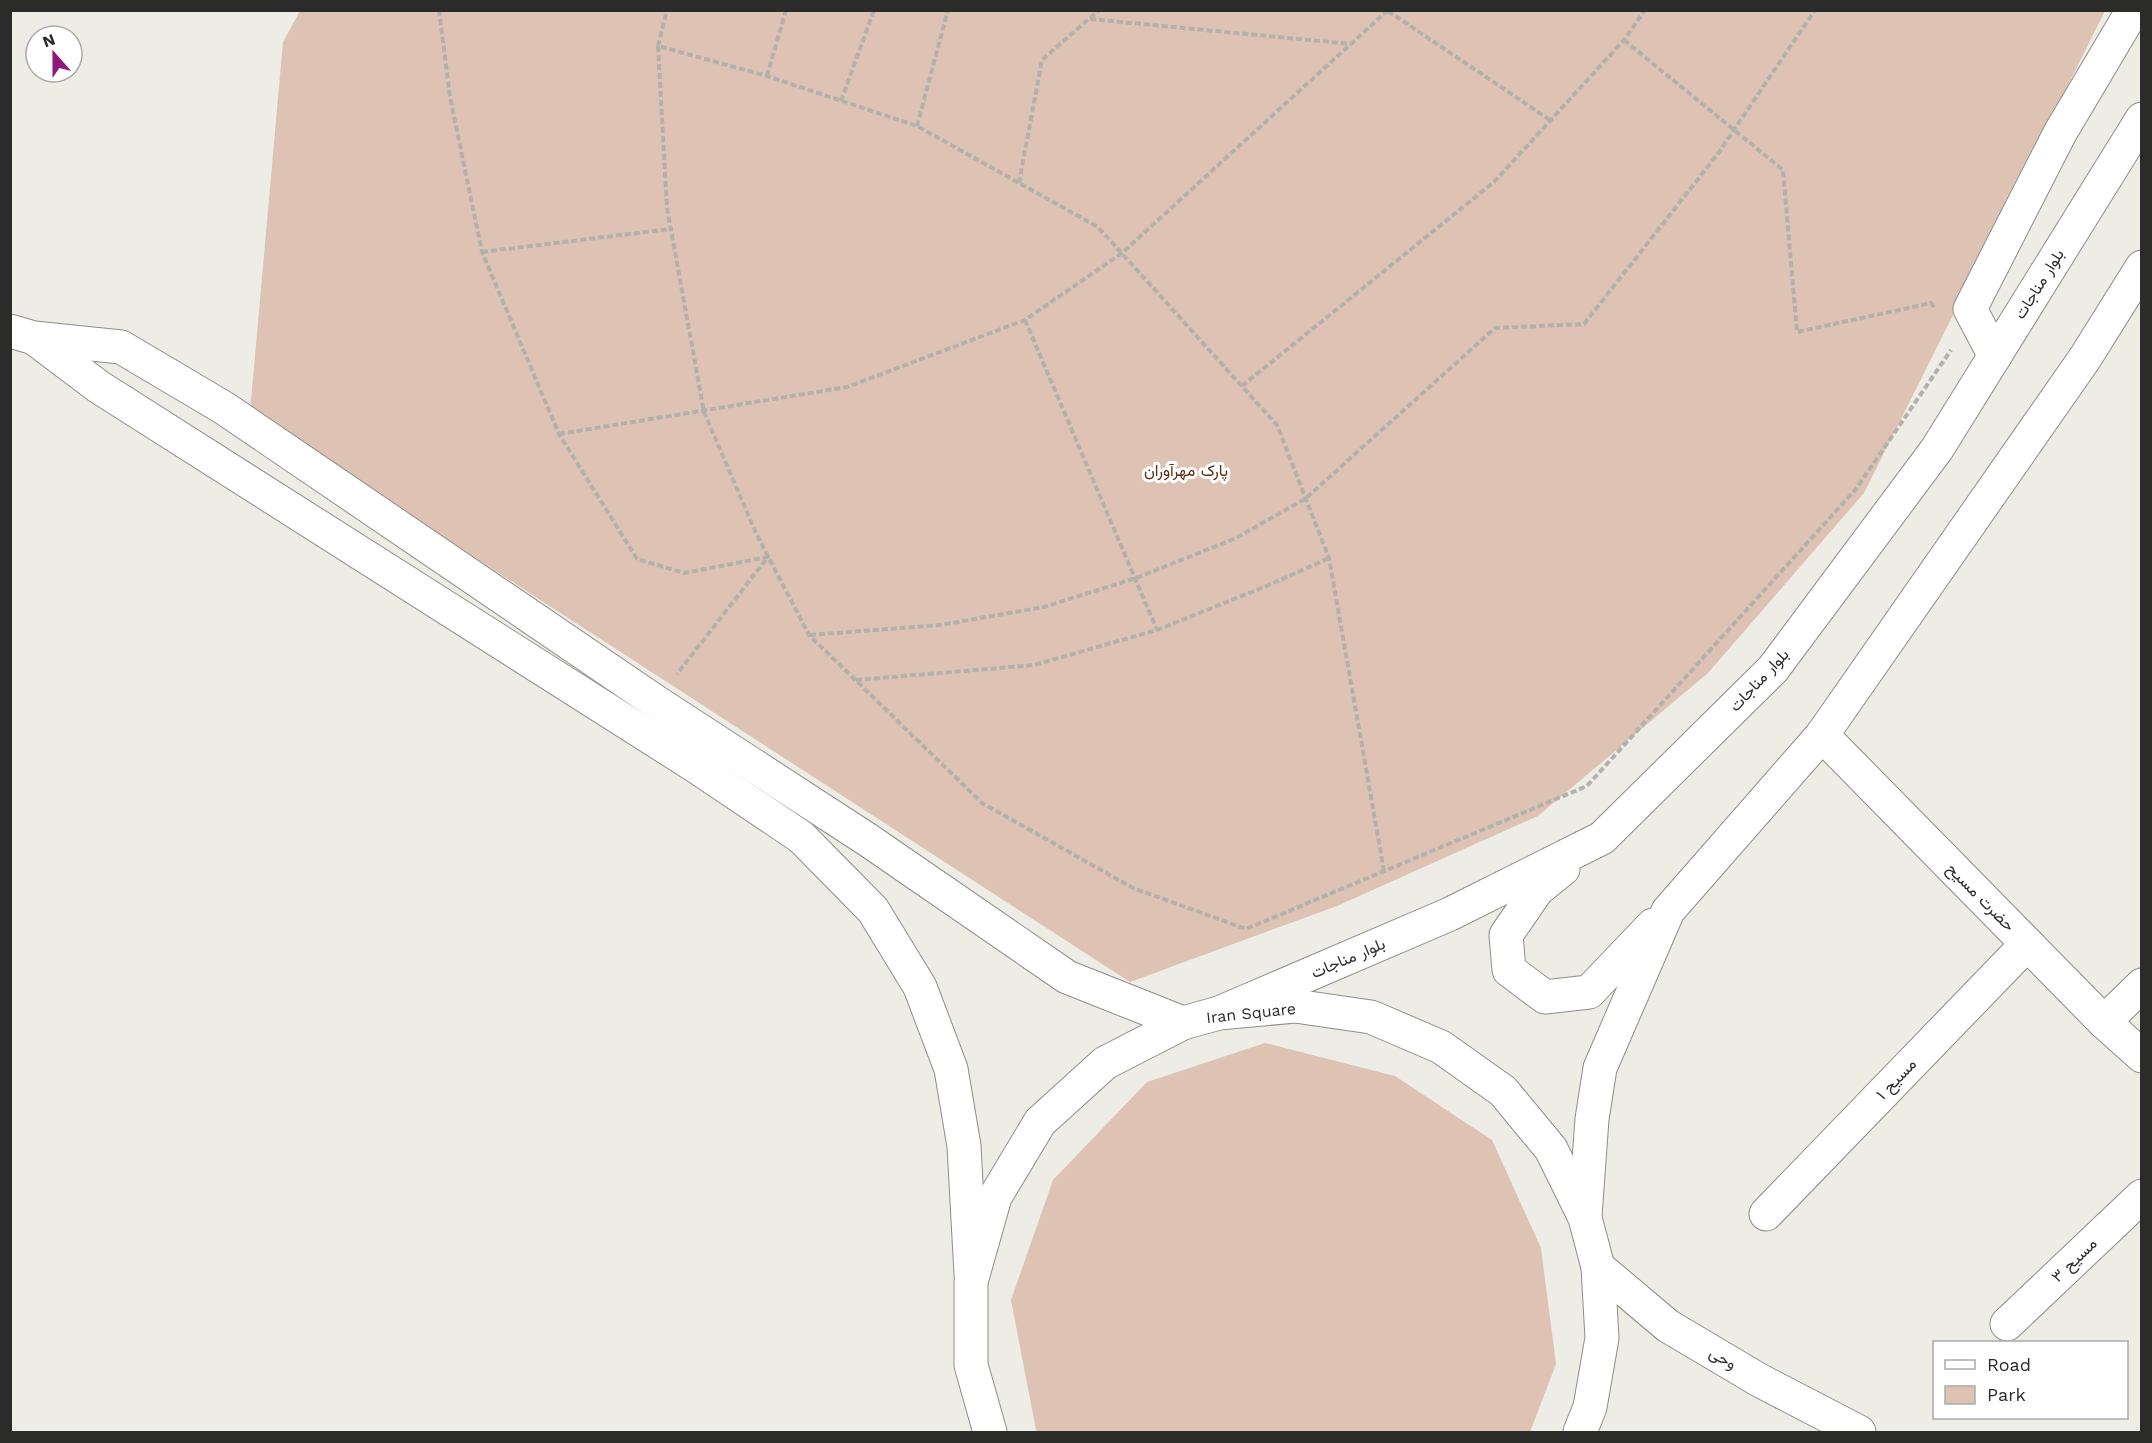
<svg xmlns="http://www.w3.org/2000/svg" width="2152" height="1443" font-family="'Work Sans',Vazirmatn,sans-serif">
<style>
.green{fill:#dec3b5}
.lines{fill:none;stroke-linecap:round;stroke-linejoin:round}
.minor-casing{stroke:#8e8d87;stroke-width:35}
.major-casing{stroke:#8e8d87;stroke-width:35}
.path{stroke:#b2b1ac;stroke-width:4;stroke-dasharray:6 3;stroke-linecap:butt}
.minor{stroke:#fff;stroke-width:33}
.major{stroke:#fff;stroke-width:33}
.labels{text-anchor:middle;dominant-baseline:central;stroke-width:6;stroke-linejoin:round;paint-order:stroke}
.street-label{font-size:16px;fill:#2b2b29;stroke:#fff}
.park-label{font-size:16px;fill:#572e15;stroke:#fff}
</style>
<rect width="100%" height="100%" fill="#edece5"/>
<g class="green">
<path d="M300,11H2105L1864,493L1708,673L1538,816L1337,906L1130,982L250,412L283,42Z"/>
<path d="M1265,1043L1395,1076L1492,1140L1541,1248L1556,1364L1530,1432H1039L1036,1430L1011,1300L1053,1180L1147,1082Z"/>
</g>
<g class="lines">
<defs>
<g id="minor">
<path d="M10,331L34,338L121,347L224,408L656,702L868,840L1067,977L1183,1023"/>
<path d="M34,338L99,387L697,767L801,837L873,910L920,987L951,1069L964,1146L971,1274"/>
<path d="M1995,356L1970,309L2060,133L2133,10"/>
<path d="M1822,735L2104,1022L2142,1056"/>
<path d="M2104,1022L2142,985"/>
<path d="M1766,1214L2027,944"/>
<path d="M1598,1267L1668,1326L1759,1380L1859,1432"/>
<path d="M2007,1324L2142,1196"/>
</g>
<g id="major">
<path d="M1563,869L1537,890L1506,935L1509,970L1545,997L1589,992L1653,925"/>
<path d="M1219,1013L1450,914L1602,838L1773,669L1937,449L2142,119"/>
<path d="M1585,1216L1592,1119L1600,1068L1668,911L1822,735L2085,358L2142,267"/>
<path d="M990,1432L971,1365V1282L995,1197L1040,1122L1105,1063L1183,1023L1219,1013L1295,1006L1371,1017L1441,1047L1503,1091L1551,1149L1585,1218L1598,1267L1602,1338L1590,1407L1580,1432"/>
</g>
</defs>
<use href="#minor" class="minor-casing"/>
<use href="#major" class="major-casing"/>
<g class="path">
<path d="M439,10L450,97L482,252L559,434L637,559L684,573L768,557L677,674"/>
<path d="M1388,11L1550,120"/>
<path d="M1090,19L1351,44"/>
<path d="M1624,40L1783,170L1797,332L1931,303L1934,308"/>
<path d="M658,46L667,10"/>
<path d="M767,76L786,10"/>
<path d="M841,101L874,10"/>
<path d="M917,126L948,10"/>
<path d="M1019,183L1042,60L1099,10"/>
<path d="M482,252L670,229"/>
<path d="M1025,320L1157,630"/>
<path d="M1242,386L1494,182L1624,40L1645,10"/>
<path d="M559,434L847,387L1025,320L1122,253L1388,10"/>
<path d="M810,635L940,625L1044,607L1136,578L1234,539L1305,499L1495,328L1584,324L1717,155L1815,10"/>
<path d="M856,680L1034,665L1157,630L1269,585L1329,558"/>
<path d="M1384,871L1329,558L1277,425L1098,227L917,126L767,76L658,46L667,208L704,412L756,533L809,635L982,803L1133,888L1246,929L1587,786L1856,489L1951,350"/>
</g>
<use href="#minor" class="minor"/>
<use href="#major" class="major"/>
</g>
<g class="labels">
<g class="street-label">
<text transform="translate(2039 284) rotate(-58)">بلوار مناجات</text>
<text transform="translate(1759 680) rotate(-47)">بلوار مناجات</text>
<text transform="translate(1981 897) rotate(45)">حضرت مسیح</text>
<text transform="translate(1348 958) rotate(-23)">بلوار مناجات</text>
<text transform="translate(1251 1013) rotate(-6)">Iran Square</text>
<text transform="translate(1896 1079) rotate(-46)">مسیح ۱</text>
<text transform="translate(2074 1260) rotate(-44)">مسیح ۳</text>
<text transform="translate(1723 1358) rotate(30)">وحی</text>
</g>
<g class="park-label">
<text x="1186" y="470">پارک مهرآوران</text>
</g>
</g>
<rect width="2152" height="1443" fill="none" stroke="#2b2b29" stroke-width="24"/>
<rect x="1933" y="1341" width="195" height="78" fill="#ffffff" stroke="#aaaaa9" stroke-width="1.5"/>
<rect x="1945" y="1360" width="30" height="9" fill="#ffffff" stroke="#aaaaa9" stroke-width="1.5"/>
<text x="1987" y="1371" font-size="18" fill="#2b2b29">Road</text>
<rect x="1945" y="1386" width="30" height="18" fill="#dec3b5" stroke="#aaaaa9" stroke-width="1.5"/>
<text x="1987" y="1401" font-size="18" fill="#2b2b29">Park</text>
<g transform="translate(54 54) rotate(339)"><circle r="28" fill="#ffffff" stroke="#aaaaa9" stroke-width="1.5"/>
<path d="M0-4.5L10 22L0 15L-10 22Z" fill="#8e197a"/>
<text y="-9" font-size="16" font-weight="bold" text-anchor="middle" fill="#2b2b29">N</text>
</g>
</svg>
